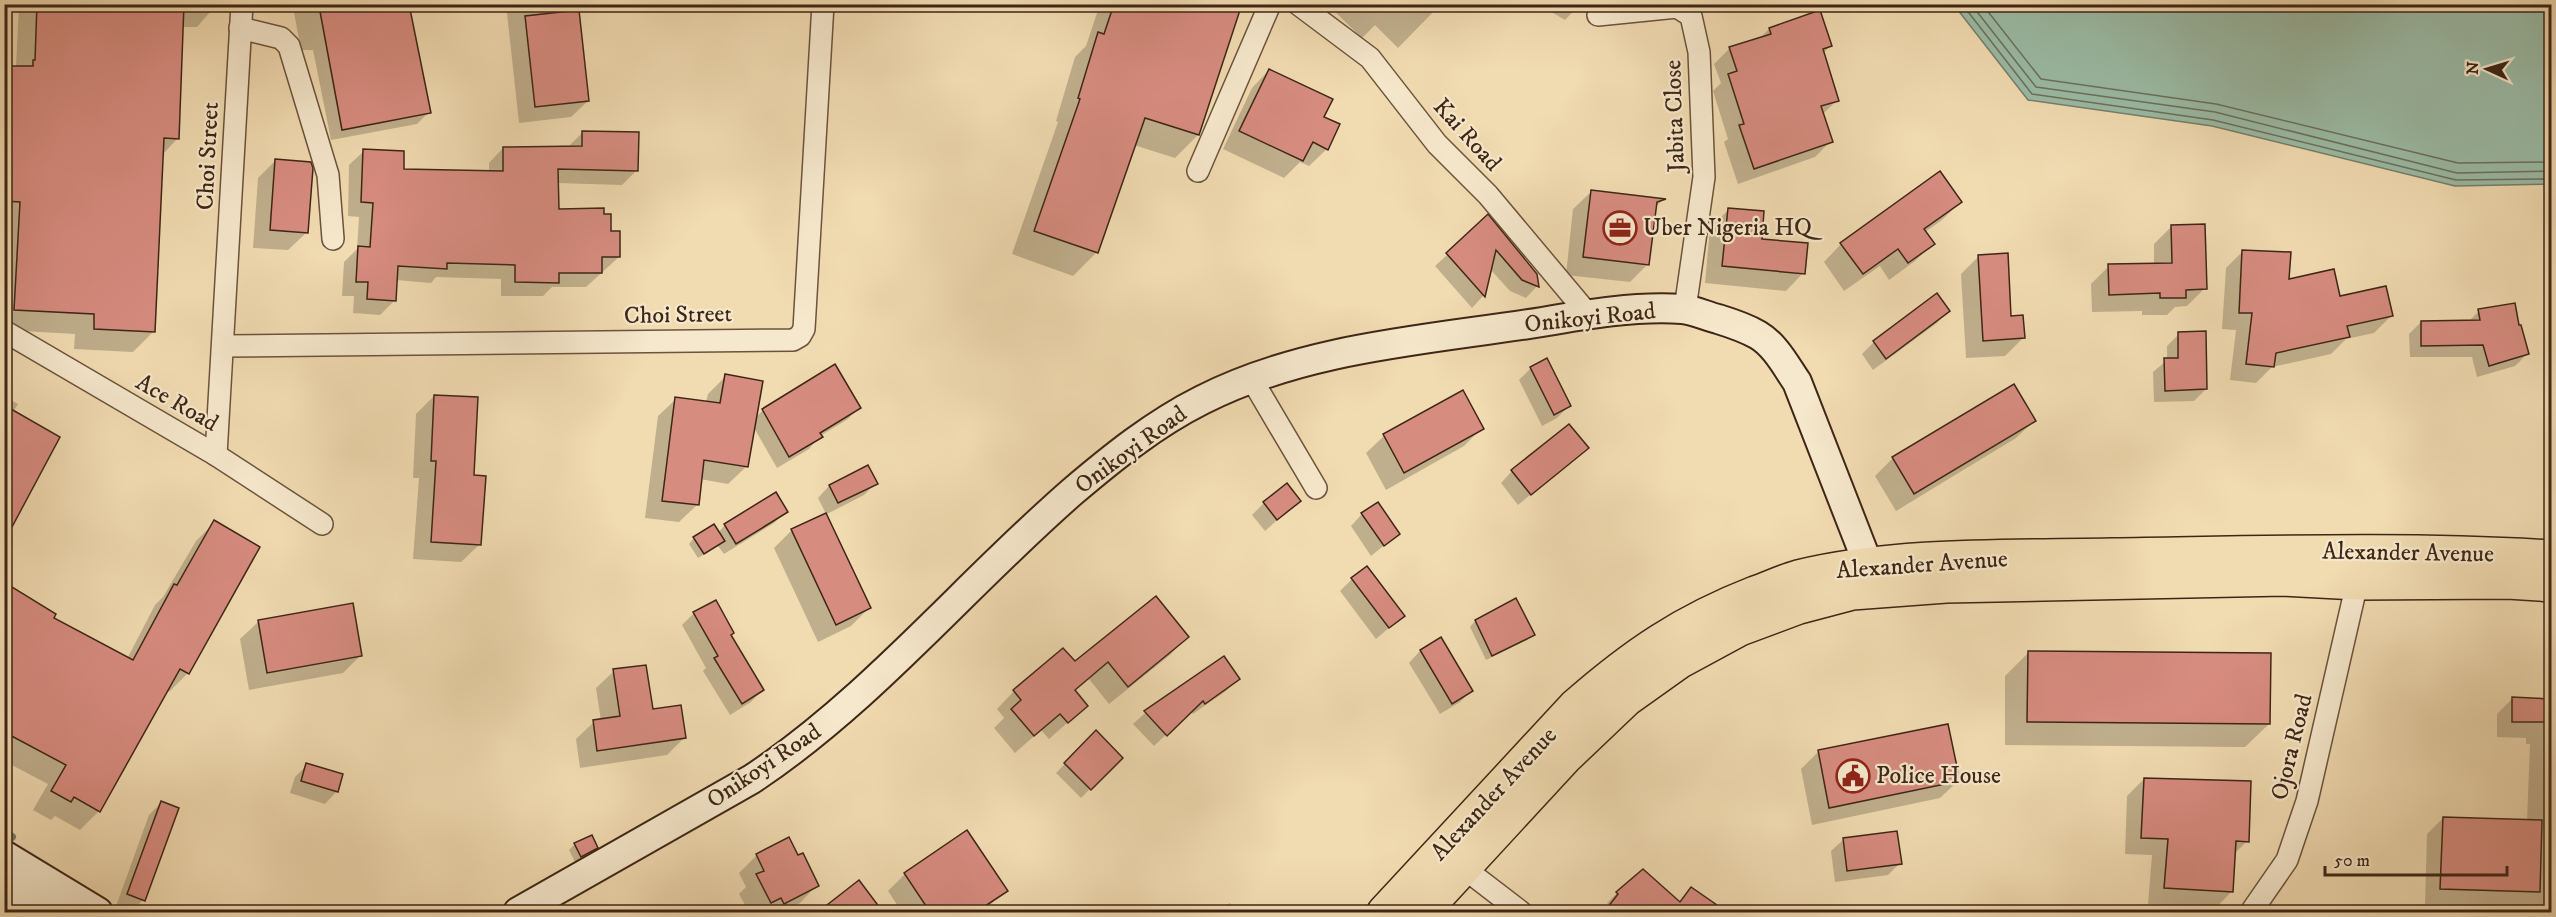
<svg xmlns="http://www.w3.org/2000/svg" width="2556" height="917" font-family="'IM FELL DW Pica',serif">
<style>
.water{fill:#9bbca7;stroke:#76806d;stroke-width:1.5}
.shadow{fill:#0003}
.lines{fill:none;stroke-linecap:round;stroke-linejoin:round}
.shore{stroke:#6c715e;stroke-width:1.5}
.stream{stroke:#76806d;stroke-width:8}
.building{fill:#d78c80;stroke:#3e2616;stroke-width:1.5}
.street-casing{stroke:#6b533d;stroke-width:24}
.secondary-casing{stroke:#3e2616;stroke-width:32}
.primary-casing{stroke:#3e2616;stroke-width:36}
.street{stroke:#f6e8cc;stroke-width:21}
.secondary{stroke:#f6e8cc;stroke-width:28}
.primary{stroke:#f1dbb1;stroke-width:33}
.labels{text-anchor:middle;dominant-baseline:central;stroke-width:4.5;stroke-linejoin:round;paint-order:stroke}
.street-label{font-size:24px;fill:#3e2616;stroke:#f6e8cc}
.poi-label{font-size:24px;fill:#3e2616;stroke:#f6e8cc;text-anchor:start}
</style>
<rect width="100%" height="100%" fill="#f1dbb1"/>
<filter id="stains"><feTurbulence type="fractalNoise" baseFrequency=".00333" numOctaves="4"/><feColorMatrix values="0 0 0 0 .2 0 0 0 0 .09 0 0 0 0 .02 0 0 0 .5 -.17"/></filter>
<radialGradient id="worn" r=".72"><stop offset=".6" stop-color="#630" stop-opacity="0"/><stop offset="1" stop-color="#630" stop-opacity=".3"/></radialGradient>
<path class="water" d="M1954,5H2551V184L2455,186L2212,126L2028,100Z"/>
<g class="shadow">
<path d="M19,4H217L197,27H181L178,138L162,155L154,331L133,352L74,349L75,334L4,330V67H16Z"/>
<path d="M276,4H407L429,112L417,124L331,140L313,50H301L293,7L277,9Z"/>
<path d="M506,4H576L588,101L571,117L519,123Z"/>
<path d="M1100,4H1241L1198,135L1175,158L1134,145L1096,253L1073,276L1012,254L1058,122L1056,121L1075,57L1086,46Z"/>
<path d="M1327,4H1432L1436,9L1398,48L1375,25L1362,38Z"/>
<path d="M1538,4H1580L1565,20Z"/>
<path d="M1765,4H1779L1769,11Z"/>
<path d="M1813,14L1831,46L1823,53L1837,100L1822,115L1831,141L1815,157L1738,184L1724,142L1728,139L1713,91L1721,83L1714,64L1730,48L1759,39L1769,29Z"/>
<path d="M1269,70L1322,117L1327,149L1309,166L1300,162L1284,178L1223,149L1252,88Z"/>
<path d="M583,132L637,170L622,185L557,183V210L610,233L619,257L586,287H552L543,296H501V279L436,277L431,283L396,280L395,300L380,315L353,313L354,296H342L344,262L357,249L359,217L348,216L349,165L364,151L402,171L489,173V163L503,148L568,147Z"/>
<path d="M276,160L306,233L288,250L253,248L258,178Z"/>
<path d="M1591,192L1663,200L1654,208L1648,264L1630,282L1566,275L1573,209Z"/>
<path d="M1960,202L1942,220L1925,232L1933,244L1915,261L1889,280L1880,266L1844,291L1824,262L1841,244Z"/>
<path d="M1728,210L1760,240L1803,273L1786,291L1705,283L1710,228Z"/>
<path d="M1488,217L1537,286L1526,298L1510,291L1490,269L1483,296L1472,308L1435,266Z"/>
<path d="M2172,226L2205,288L2187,306L2175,307L2167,315H2142V311L2092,312L2091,284L2109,266L2154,265V244Z"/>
<path d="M2243,251L2288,281L2391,316L2374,333L2346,339L2331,354L2272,367L2256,383L2230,380L2236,330L2222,329L2226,268Z"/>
<path d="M1979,256L2009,317L2023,338L2005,356L1966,358L1961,274Z"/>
<path d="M1937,295L1948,311L1937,323L1873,370L1862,354L1874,342Z"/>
<path d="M2479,311L2518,327L2527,354L2515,366L2477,377L2472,357H2410L2409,334L2421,322H2468Z"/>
<path d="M2179,334L2206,389L2194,401L2154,402L2153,372L2167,360V346Z"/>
<path d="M1531,368L1569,406L1557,418L1542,426L1519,380Z"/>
<path d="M726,376L754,419L763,410L859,407L848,419L820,436L809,449L777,468L753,426L746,467L728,484L700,479L697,505L679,522L645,518L658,416L676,399L706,402L708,394Z"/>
<path d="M4,396L18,404L13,412L4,538Z"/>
<path d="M434,396L472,476L479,545L461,562L413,559L419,478H413L416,414Z"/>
<path d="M2034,421L2016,438L1896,511L1875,476L1893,458Z"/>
<path d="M1482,428L1464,446L1386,490L1366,453L1384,436Z"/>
<path d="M1587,448L1518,505L1501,483L1512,471Z"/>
<path d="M876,483L864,495L825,515L869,608L851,626L818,642L774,548L792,530L826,514L818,498L829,486Z"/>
<path d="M1299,501L1265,531L1252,515L1264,503Z"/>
<path d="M786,511L774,523L724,554L718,546L698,558L689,544L694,538L718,533L725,525Z"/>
<path d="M1362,514L1398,534L1371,556L1351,526Z"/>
<path d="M215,522L188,673L169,692L166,690L99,811L80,830L55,816L51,820L33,810L48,784L4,761V587L51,618L127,659L155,605L163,597L196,541Z"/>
<path d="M1352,579L1403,616L1376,639L1340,591Z"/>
<path d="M1515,600L1533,634L1527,640L1486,660L1470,627L1475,621Z"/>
<path d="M694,613L729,636L762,690L751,702L730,715L703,671L706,668L682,625Z"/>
<path d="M258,622L361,655L343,673L249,690L240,639Z"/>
<path d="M1187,637L1170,655L1109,704L1089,679L1074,692L1086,706L1049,739L1041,730L1015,753L994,728L1004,718L997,709L1014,691L1075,663Z"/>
<path d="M1440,639L1472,690L1460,702L1440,714L1409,663L1420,651Z"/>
<path d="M2029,652L2269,724L2245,747L2005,745V676Z"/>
<path d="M1224,658L1238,679L1226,691L1193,714L1191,711L1154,746L1133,724L1145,713Z"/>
<path d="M614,671L651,711L685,737L667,755L580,768L576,739L594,722L601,721L596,688Z"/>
<path d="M2513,698L2552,700V912H2537L2538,908L2425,904L2427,834L2443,818L2527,821L2530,744H2526V738L2497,737V714Z"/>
<path d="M1096,732L1121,758L1081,798L1056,773Z"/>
<path d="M1819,751L1958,781L1940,798L1812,825L1801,769Z"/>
<path d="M307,765L342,775L336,792L325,804L290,793L295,777Z"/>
<path d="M2144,779L2247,841L2234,854L2231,892L2215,909L2148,904L2152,855L2125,854L2127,796Z"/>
<path d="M161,803L143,900L131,912L116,906L149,815Z"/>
<path d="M966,832L1006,891L982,912H895L900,909L888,891L905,874Z"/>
<path d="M1843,840L1900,863L1888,875L1835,882L1831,851Z"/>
<path d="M575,844L596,847L575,862L569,850Z"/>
<path d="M757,855L798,857L817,885L800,903L782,912H749L739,894L746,887L739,873Z"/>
<path d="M1691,889L1714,905L1709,912H1647L1637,906L1632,912H1603L1609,905L1607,903L1617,893L1678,903Z"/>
<path d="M1230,903L1236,912H1215Z"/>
<path d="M831,904L876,905L869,912H823Z"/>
</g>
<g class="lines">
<g class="shore">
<path d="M1962,4L2032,94L2213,120L2456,180L2552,179"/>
<path d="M1971,4L2036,87L2215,112L2457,173L2552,171"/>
<path d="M1982,4L2041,79L2216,104L2458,163L2552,162"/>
</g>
<path class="stream" d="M4,832L12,837"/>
</g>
<g class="building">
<path d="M37,4H184L179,139L164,138L155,332L94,329V314L14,310L20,202L4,201V66H33V60H35Z"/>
<path d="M329,4H409L431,113L342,130L319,6Z"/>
<path d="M1114,4H1242L1199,135L1145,118L1098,253L1034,231L1080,99L1078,98L1098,32L1104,34Z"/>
<path d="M579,10L589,101L535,107L525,16Z"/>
<path d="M1820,10L1832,46L1823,49L1839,101L1821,106L1833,142L1754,169L1739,125L1744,124L1728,74L1737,71L1729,47L1771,34L1769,28Z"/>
<path d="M1269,69L1333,99L1324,117L1340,124L1328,150L1313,142L1303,161L1239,131Z"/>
<path d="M582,131L639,132L638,171L558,169L559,209L604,208V214H611V231H620V257H602V273H559V283L515,282V265L447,263V269L398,266L396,301L367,299L368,282H356L358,246L370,247L373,203L361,202L363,149L404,151V169L503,171V147L582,146Z"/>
<path d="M275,159L311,162L313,168L308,233L270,230Z"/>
<path d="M1940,171L1962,202L1924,229L1935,244L1908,263L1898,249L1863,274L1840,243Z"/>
<path d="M1591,190L1666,199L1657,202L1649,265L1583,257Z"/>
<path d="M1728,208L1764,211L1762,239L1808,243L1805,274L1722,266Z"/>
<path d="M1488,214L1537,274L1539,287L1522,280L1496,250L1485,297L1446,253Z"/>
<path d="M2205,224L2207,289L2186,290V298H2160V293L2109,295L2108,264L2172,263L2171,225Z"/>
<path d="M2242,250L2291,252L2289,279L2334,269L2340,296L2386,286L2393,316L2347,326L2350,337L2276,353L2274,367L2246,364L2252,313H2239Z"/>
<path d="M2008,253L2011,316L2023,315L2025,338L1983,341L1978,255Z"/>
<path d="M1937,293L1950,311L1886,359L1873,341Z"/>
<path d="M2515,303L2519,325H2521L2529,354L2489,366L2483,345L2421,346V321L2480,320L2478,309Z"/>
<path d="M2206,331L2207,389L2165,391L2164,358H2178V332Z"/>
<path d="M1547,358L1571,406L1554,415L1530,367Z"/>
<path d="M835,364L861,408L820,433L823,437L789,457L762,409Z"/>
<path d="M725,374L763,381L748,467L704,460L699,505L662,501L675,397L720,403Z"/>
<path d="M2014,384L2036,421L1914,494L1892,457Z"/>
<path d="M1463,390L1484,429L1404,473L1383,434Z"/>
<path d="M434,395L478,397L474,475L486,476L481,545L431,542L436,461H431Z"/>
<path d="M4,405L60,437L4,542Z"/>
<path d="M1569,424L1589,448L1531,495L1511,470Z"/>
<path d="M868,465L878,484L838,503L829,485Z"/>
<path d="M1287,483L1301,501L1277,520L1263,502Z"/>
<path d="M776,492L788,512L736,544L724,524Z"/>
<path d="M1378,502L1400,534L1384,546L1361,513Z"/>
<path d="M826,513L871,608L836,625L791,529Z"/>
<path d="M214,520L260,547L189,674L180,669L100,812L74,797L71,802L51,791L66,765L4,732V582L56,614L54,618L133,660L174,584L177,585Z"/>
<path d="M714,524L725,541L704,554L693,537Z"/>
<path d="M1367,566L1405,616L1389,628L1351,578Z"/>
<path d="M1156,596L1189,637L1128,687L1108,662L1075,690L1088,706L1068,723L1060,714L1034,736L1011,709L1021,700L1013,690L1063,648L1075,661Z"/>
<path d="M1516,598L1535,635L1492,656L1475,620Z"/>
<path d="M716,600L734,633L731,635L764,690L742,704L714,658L718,656L693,612Z"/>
<path d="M353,603L362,656L267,673L258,620Z"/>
<path d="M1441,637L1473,691L1452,704L1420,650Z"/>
<path d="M2028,651L2271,653L2270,724L2027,722Z"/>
<path d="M1224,656L1240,679L1205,704L1203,701L1167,736L1144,711Z"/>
<path d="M646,665L653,709L681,705L686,738L597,751L593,720L620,716L613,669Z"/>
<path d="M2512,697L2552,699V722H2512Z"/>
<path d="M1948,724L1960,781L1829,808L1818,750Z"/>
<path d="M1096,730L1123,758L1091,790L1064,763Z"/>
<path d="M306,763L343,774L338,792L301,781Z"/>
<path d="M2144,778L2251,781L2249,842L2236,841L2233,892L2164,888L2168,839L2141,838Z"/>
<path d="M161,801L179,808L145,901L127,894Z"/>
<path d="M2443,817L2542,820L2540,892L2440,889Z"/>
<path d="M967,830L1008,891L976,912H930L904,873Z"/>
<path d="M1897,831L1902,864L1847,871L1843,838Z"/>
<path d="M592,835L598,848L581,857L574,843Z"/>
<path d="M789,837L798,855L803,853L819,886L784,904L781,898L771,903L756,874L764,871L756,854Z"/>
<path d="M1643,869L1680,902L1691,887L1727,912H1604L1618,894L1616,892Z"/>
<path d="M859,880L883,912H818Z"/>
</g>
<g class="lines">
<defs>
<g id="street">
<path d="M1298,4L1370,58L1437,144L1488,195L1587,313"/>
<path d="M1598,15L1677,7L1691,16L1699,52L1704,177L1685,309"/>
<path d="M240,28L281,38L289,46L328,175L333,239"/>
<path d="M1198,171L1270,4"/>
<path d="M4,331L216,455L322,524"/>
<path d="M223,346L793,340L800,336L804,329L823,4"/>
<path d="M1251,378L1316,488"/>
<path d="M216,455L242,4"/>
<path d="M1465,869L1521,912"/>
<path d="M2251,912L2287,860L2307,801L2357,583"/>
</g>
<g id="secondary">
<path d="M4,855L98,912"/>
<path d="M4,887L47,912"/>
<path d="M518,912L752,779C871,700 964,586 1072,492C1112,458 1154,424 1202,400C1306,347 1428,340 1542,322C1588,314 1635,306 1682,309C1694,310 1706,316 1718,319C1731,323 1746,328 1758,335C1775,345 1786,366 1797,382L1868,564"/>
</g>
<g id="primary">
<path d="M1384,912L1575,706C1633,655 1683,621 1755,593C1769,588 1784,581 1798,577C1896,553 2012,557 2113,555C2259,553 2406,548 2552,557"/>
<path d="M1423,912L1565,758L1627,699L1679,662L1740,629L1799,607L1852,593L1946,586L2284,579L2357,583L2508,582L2552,585"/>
</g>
</defs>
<use href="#street" class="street-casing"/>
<use href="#secondary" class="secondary-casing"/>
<use href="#primary" class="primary-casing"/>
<use href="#street" class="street"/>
<use href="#secondary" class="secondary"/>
<use href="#primary" class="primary"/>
</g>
<defs>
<symbol id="office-ring" viewBox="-11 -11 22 22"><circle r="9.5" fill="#f6e8cc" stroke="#8f2418" stroke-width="1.5"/><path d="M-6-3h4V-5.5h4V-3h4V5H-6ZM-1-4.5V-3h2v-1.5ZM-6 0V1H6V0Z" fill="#8f2418"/></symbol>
<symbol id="civic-ring" viewBox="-11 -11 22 22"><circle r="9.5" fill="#f6e8cc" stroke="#8f2418" stroke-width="1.5"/><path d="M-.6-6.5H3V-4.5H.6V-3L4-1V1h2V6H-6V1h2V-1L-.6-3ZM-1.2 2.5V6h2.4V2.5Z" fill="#8f2418"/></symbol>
</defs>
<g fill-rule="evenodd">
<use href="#office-ring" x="1601" y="209" width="38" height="38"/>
<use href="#civic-ring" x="1834" y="757" width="38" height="38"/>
</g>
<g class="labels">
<g class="street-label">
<text transform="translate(1675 116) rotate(-92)">Jabita Close</text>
<text transform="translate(1467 135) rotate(48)">Kai Road</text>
<text transform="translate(208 156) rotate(-87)">Choi Street</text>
<text transform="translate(678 315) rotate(-1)">Choi Street</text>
<text transform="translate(1590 318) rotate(-6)">Onikoyi Road</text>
<text transform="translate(177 403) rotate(30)">Ace Road</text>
<text transform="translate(1131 450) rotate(-36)">Onikoyi Road</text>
<text transform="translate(2408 553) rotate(1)">Alexander Avenue</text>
<text transform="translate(1922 565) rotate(-4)">Alexander Avenue</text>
<text transform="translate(2292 747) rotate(-76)">Ojora Road</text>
<text transform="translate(764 766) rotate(-34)">Onikoyi Road</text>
<text transform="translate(1494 794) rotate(-47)">Alexander Avenue</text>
</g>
<g class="poi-label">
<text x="1643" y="228">Uber Nigeria HQ</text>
<text x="1876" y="776">Police House</text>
</g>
</g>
<rect width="2556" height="917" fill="none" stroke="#f1dbb1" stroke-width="24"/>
<rect x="6" y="6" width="2544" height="905" fill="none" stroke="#3e2616" stroke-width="3"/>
<rect x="12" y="12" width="2532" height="893" fill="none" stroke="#3e2616" stroke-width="1.5"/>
<g transform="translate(2487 69) rotate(274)" stroke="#f6e8cc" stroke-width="4.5" paint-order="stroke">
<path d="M0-4.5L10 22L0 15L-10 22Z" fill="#3e2616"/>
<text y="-9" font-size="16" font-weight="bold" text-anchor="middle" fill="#3e2616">N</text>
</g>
<path d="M2325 866v9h182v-9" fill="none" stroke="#3e2616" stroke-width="3"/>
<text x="2334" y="866" font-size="18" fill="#3e2616" stroke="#f6e8cc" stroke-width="4.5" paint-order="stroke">50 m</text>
<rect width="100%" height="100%" filter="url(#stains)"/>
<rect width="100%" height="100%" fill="url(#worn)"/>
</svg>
